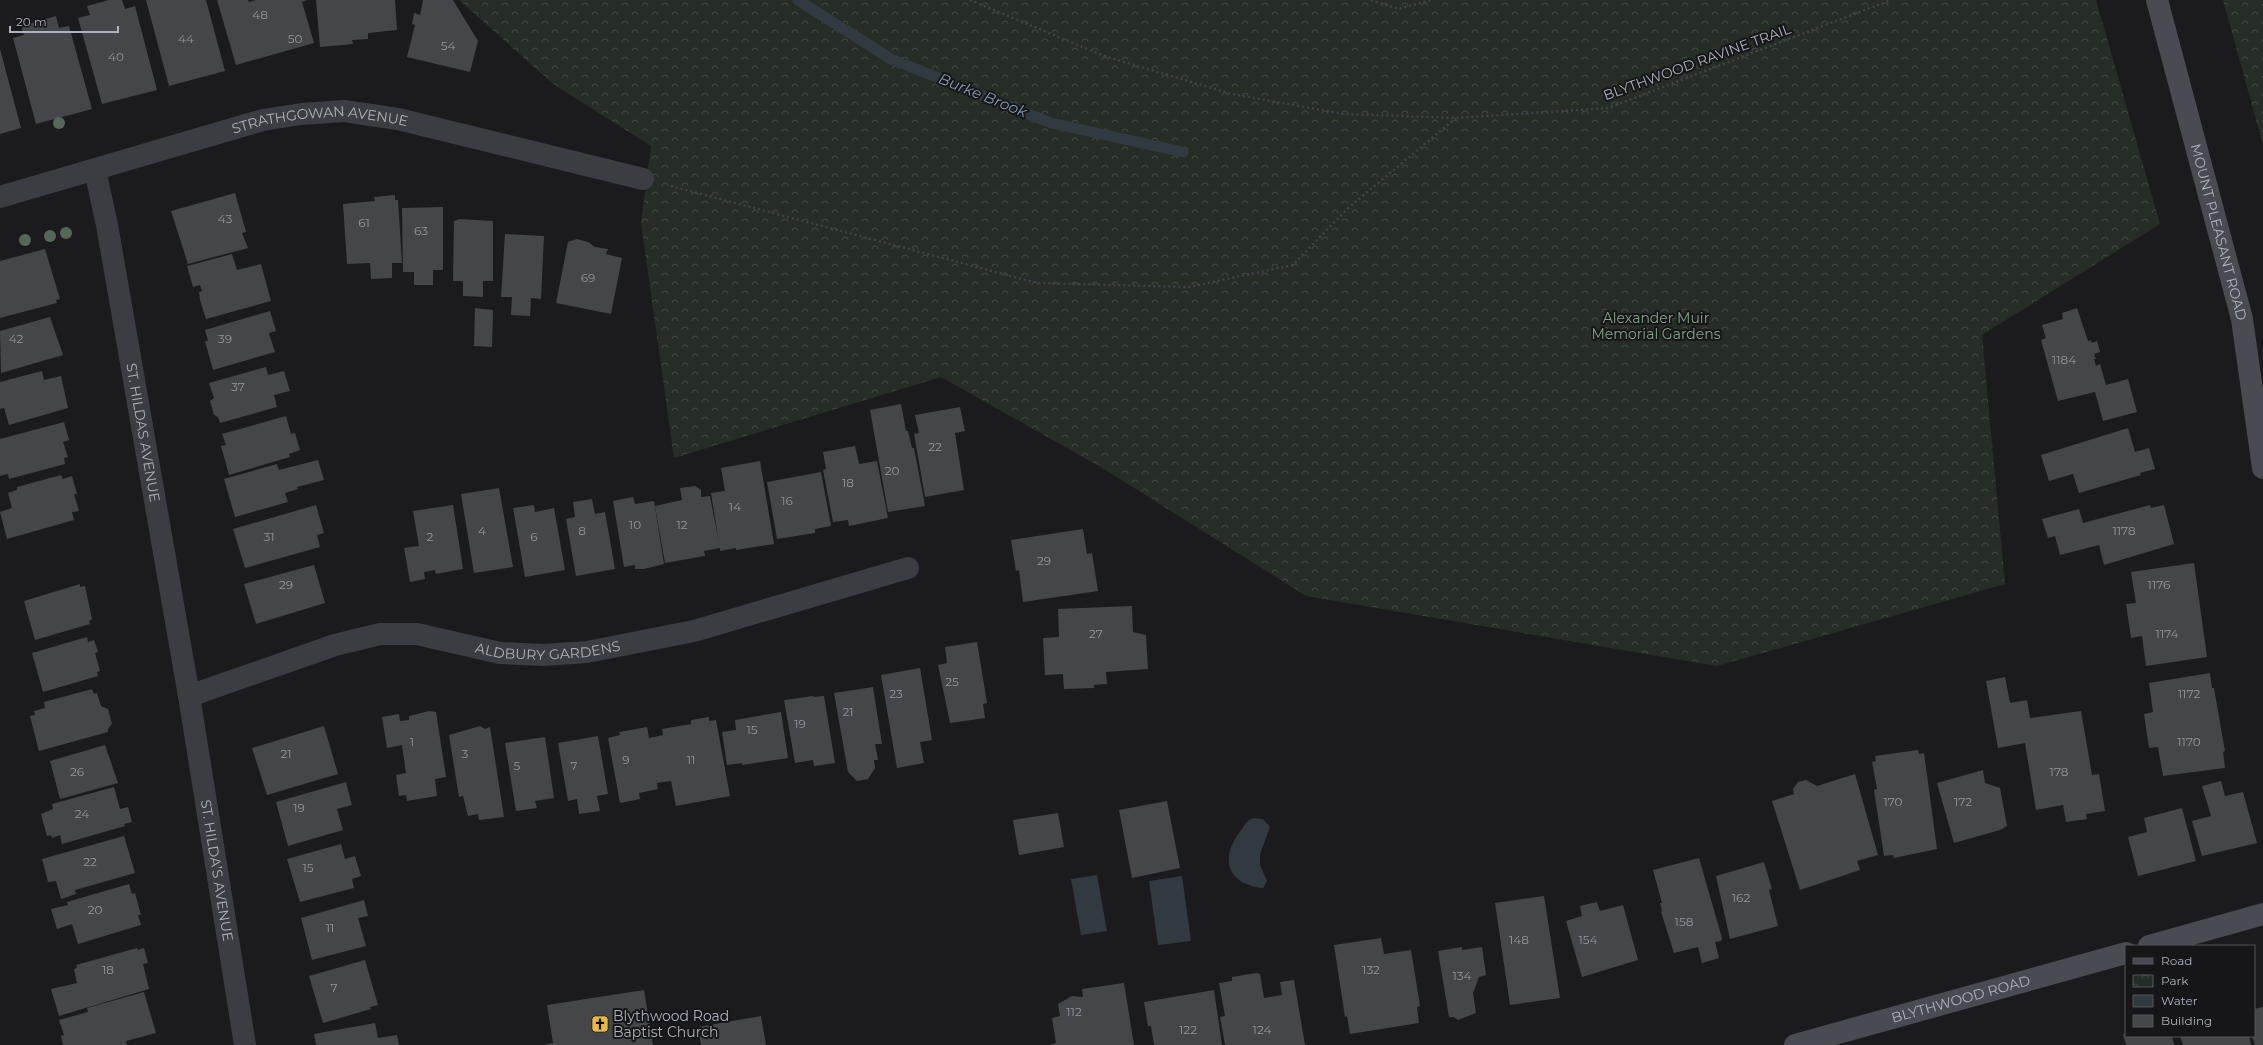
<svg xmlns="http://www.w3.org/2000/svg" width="2263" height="1045" font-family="Montserrat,sans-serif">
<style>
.park{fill:url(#park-crowns)}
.water{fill:#313941}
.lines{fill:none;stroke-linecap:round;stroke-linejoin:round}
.stream{stroke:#313941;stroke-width:11}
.building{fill:#45464a}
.path{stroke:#424349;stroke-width:2.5;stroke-dasharray:2 3;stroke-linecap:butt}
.street{stroke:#3c3d42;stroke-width:22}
.secondary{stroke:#4a4b52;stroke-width:22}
.tree{fill:#566758}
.labels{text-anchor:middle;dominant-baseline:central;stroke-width:4;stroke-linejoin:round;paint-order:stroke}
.number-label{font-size:12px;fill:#9497a0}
.street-label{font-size:14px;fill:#aeb2bc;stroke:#161618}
.park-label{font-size:14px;fill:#86a589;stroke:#161618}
.poi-label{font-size:14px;fill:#aeb2bc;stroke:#161618;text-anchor:start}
.water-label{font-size:15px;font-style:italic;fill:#879db4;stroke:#161618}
</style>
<defs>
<pattern id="park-crowns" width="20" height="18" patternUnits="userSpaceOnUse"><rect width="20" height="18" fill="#252d26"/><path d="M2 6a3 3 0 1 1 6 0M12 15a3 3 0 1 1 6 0" fill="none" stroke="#424944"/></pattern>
</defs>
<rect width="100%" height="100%" fill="#1b1b1d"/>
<g class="park">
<path d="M459,0H2096L2160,224L1982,335L2005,584L1717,666L1306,596L1104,469L941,377L674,458L641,223L651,146L553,84Z"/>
<path d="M2223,0H2263V145Z"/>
</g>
<g class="water">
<path d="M1253,818L1263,819L1270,827L1260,854V865L1267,881L1263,888C1229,885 1219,860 1239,833C1244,826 1246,821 1253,818Z"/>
<path d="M1097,875L1107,931L1081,935L1071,879Z"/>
<path d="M1182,876L1191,941L1158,945L1149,881Z"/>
</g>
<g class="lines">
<path class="stream" d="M798,0L891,59L1051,123L1183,152"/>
</g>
<g class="building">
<path d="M109,0H122L125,9L135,6L157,90L102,104L78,18L90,15L87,6Z"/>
<path d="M146,0H206L225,71L169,86Z"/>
<path d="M217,0H248L249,2L256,0H307L302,2L314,43L236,65Z"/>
<path d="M316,0H395L397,30L368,33V39L352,40L353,44L320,47Z"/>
<path d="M423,0H453L478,41L470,72L407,57L415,25L412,24L414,13L420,15Z"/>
<path d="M56,16L59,28L69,26L92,109L36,124L13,38L24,35L21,26Z"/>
<path d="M0,49L21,128L0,134Z"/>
<path d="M235,193L246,232L242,233L248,248L188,264L171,211Z"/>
<path d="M395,195V200H398L402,263H392V278L371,279L370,263L347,264L343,204L375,201L374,197Z"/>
<path d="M443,207V270H433V285H414V272H403L402,208Z"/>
<path d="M459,219L493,221V281H483V297L463,296V281H453L454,221Z"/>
<path d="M505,234L544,236L541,299L531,298L530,316L511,315L512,297H501Z"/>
<path d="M577,239L588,242L595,247L608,249L606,254L622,258L611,314L556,303L568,242Z"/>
<path d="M45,249L60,299L56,300L57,303L0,318V261Z"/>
<path d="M232,254L237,270L261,264L271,301L206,319L200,300L199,292L202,291L200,285L193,287L187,266Z"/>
<path d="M475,308L493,310L492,347L474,346Z"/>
<path d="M2077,308L2088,341L2091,340L2092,343L2097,341L2100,352L2094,354L2096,359H2094L2096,366L2100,364L2106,385L2128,379L2137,412L2103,421L2095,392L2058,401L2041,340L2046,338L2042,325L2063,319L2062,313Z"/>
<path d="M270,311L276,331L269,333L275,352L213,370L205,341H208L205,330Z"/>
<path d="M50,317L63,355L1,373L0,331Z"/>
<path d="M266,367L268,375L284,371L290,391L274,395L277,407L220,423L218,417L214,415L210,401L214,398L209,383Z"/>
<path d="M42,371L44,380L61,376L68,408L9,425L4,408L0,409V382Z"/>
<path d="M901,404L906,431H908L912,448H914L925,506L888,512L870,410Z"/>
<path d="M960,407L965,431L955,433L964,490L925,497L914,434L919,433L915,415Z"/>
<path d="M286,416L291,434L295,433L300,450L289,454L290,457L229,475L221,446L226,445L222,434Z"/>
<path d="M64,422L69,440L63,442L68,457L64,458L65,464L9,479L8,474L0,476V439Z"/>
<path d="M2128,428L2135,452L2149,448L2155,469L2140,473L2141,475L2079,493L2073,474L2049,481L2041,455Z"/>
<path d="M855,446L859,464L877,461L888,518L849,526L848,520L833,522L823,470L826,469L823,452Z"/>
<path d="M318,460L324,480L297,487L298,489L285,493L288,502L235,517L224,479L277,464L279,470Z"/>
<path d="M760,461L774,544L736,550V548L720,551V548L704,551L705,556L665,563L655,506L682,500L680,488L695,486L701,490V497L710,496L719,543L711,493L725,491L721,468Z"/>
<path d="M821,472L831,526L815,529V533L777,539L767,482Z"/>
<path d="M61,475L63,479L72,476L77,494H74L79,511L72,512L74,520L7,539L0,512L12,508L8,493L17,490V487Z"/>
<path d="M499,488L513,567L474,573L461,494Z"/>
<path d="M633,497L635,504L654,501L664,564L644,569H635V565L624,567L613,501Z"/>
<path d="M592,499L595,514L605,512L615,569L576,576L566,519L575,517L573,502Z"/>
<path d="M316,505L324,533L317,535L320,547L245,568L233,529Z"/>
<path d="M453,505L463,569L436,574L435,570L424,572L425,579L410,582L404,548L419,546L413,511Z"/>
<path d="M534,505L535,512L554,508L565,570L525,577L513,508Z"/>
<path d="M2150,505L2151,508L2164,505L2174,544L2104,565L2099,545L2060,555L2055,536L2048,538L2042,519L2079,509L2083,523Z"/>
<path d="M1083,529L1087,554L1092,553L1098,591L1023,602L1019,570L1016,571L1011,540Z"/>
<path d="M2194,563L2207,657L2146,666L2142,636L2131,638L2126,604L2136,603L2131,572Z"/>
<path d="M314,565L325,603L256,624L244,584Z"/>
<path d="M80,584V587L85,586L92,619L89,621L90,624L35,640L24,601Z"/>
<path d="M1132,606L1133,632L1146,635L1148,669L1106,672L1107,684L1094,685V688L1064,689L1063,674L1045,675L1043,638L1059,637L1058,609Z"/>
<path d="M87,637L88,642L94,640L98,652L95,653L100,671L97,672L98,676L43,692L32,653Z"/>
<path d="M977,642L987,703L983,704L985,718L950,723L938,665L947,663L945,647Z"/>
<path d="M920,668L932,740L920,742L924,763L897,768L881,675Z"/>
<path d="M2210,673L2212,688H2214L2225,751L2223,752L2225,768L2163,776L2158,747L2149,748L2144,714L2153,712L2149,683Z"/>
<path d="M2005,677L2010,703L2027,700L2030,718L2081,711L2092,775L2099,774L2105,811L2086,814L2087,819L2066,822L2063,805L2036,810L2025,743L1998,748L1986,681Z"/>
<path d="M873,687L882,744H875L878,760H874L875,768L868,779L857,781L848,772L834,693Z"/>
<path d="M92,689L94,694L97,693L101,706L108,709L112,724L108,729V732L39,751L30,716L35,715L34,711L45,708L44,702Z"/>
<path d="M813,696L814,697L824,696L835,763L814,766L813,760L795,763L784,700Z"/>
<path d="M429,711L436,712L446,777L435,779L437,796L407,801L406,795L399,796L396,775L406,773L402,745L387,748L382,717L399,714L400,721L409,720V716Z"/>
<path d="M781,712L788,758L742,765V763L727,765L722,732L736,730L735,720Z"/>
<path d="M709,717V721L716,720L730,796L676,806L671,781L657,783L656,779L658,789L639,793L640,799L620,803L608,738L620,735L619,732L647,727L649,738L663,735L662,729L691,724V720Z"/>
<path d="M324,726L338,774L267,795L252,748Z"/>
<path d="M480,726L485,729L490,727L504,817L479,820L478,814L468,816L463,796L459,797L449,735Z"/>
<path d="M598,736L608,794L597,796L600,811L579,814L577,799L568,801L558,743Z"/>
<path d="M545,737L554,798L535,801L537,808L516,811L505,743Z"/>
<path d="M105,745L118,783L60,799L50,761Z"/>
<path d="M1918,750L1919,754L1924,753L1937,849L1894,858L1893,855L1884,856L1874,790L1877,789L1872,762L1876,761L1875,756Z"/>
<path d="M1983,770L1985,783L2000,788L2007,826L2000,830L1954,843L1937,783Z"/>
<path d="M1855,774L1878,855L1857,861L1860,870L1800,890L1772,801L1794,794L1793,789L1798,782L1806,780L1817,786Z"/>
<path d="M2221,781L2225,796L2243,792L2257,843L2202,856L2192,821L2211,816L2202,786Z"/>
<path d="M346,782L352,805L337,809L343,830L288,846L276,802Z"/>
<path d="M114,787L120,809L128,807L132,822L124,824L125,826L62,844L60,835L52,838L51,835L47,836L41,814L53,809L52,804Z"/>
<path d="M1167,801L1180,868L1132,878L1119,810Z"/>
<path d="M2182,808L2196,861L2138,876L2128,837L2147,832L2144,818Z"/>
<path d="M1058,813L1064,847L1019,855L1013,820Z"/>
<path d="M124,836L135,873L75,890L76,894L61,899L56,881L48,882L42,859Z"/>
<path d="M341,844L345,859L355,856L361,876L352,879L354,888L300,902L287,859Z"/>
<path d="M1699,858L1722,938L1721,941L1715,942L1719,958L1702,963L1698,947L1674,953L1661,912L1662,911L1660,903H1662L1653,870Z"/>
<path d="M1764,862L1772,889L1769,890L1778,926L1730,939L1716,876Z"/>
<path d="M129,884L132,894L135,893L141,915H138L141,925L78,944L72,924L57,929L51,909L68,905L67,902Z"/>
<path d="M1544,896L1560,998L1510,1005L1495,903Z"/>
<path d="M364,900L368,916L358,918L366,946L312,960L301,918Z"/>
<path d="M1597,902L1600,911L1623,905L1638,960L1582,977L1566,921L1582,916L1580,906Z"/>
<path d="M1381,938L1384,954L1411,950L1420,1006L1417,1007L1419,1023L1350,1034L1347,1016L1345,1017L1334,945Z"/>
<path d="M1462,947V950L1482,947L1486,975L1479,977L1473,993L1476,1013L1458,1020L1454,1017H1449L1438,951Z"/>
<path d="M137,948L138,950L144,948L148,963L143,964L149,989L59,1016L51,989L77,983L74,969L77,968L76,965Z"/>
<path d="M365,960L378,1005L370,1007L371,1009L323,1023L309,976Z"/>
<path d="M1256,973L1260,974L1264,998L1282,995L1280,982L1294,980L1305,1045H1225L1220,1017L1225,1016L1219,983L1232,981V977Z"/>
<path d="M1124,983L1134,1045H1050L1056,1043L1052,1018L1060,1016L1058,1004L1072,996L1083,997L1082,989Z"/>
<path d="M644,990L653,1045H543L553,1043L547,1005Z"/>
<path d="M1214,990L1222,1045H1154L1151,1026H1148L1144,1002Z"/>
<path d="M144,992L156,1033L126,1041L127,1045H63L61,1036L64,1035L59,1020L88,1012L87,1008Z"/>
<path d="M2263,1007V1045H2255L2252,1036H2254V1009Z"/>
<path d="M761,1016L766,1045H701L698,1027Z"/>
<path d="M375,1023L378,1038L397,1035L399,1045H316L314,1034Z"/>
<path d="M2126,1033V1036H2172L2174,1045H2126L2123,1034Z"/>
<path d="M2180,1036H2249L2251,1045H2183Z"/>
</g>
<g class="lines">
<g class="path">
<path d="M970,0L1104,56L1232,94L1344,114L1457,118L1608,108L1891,0"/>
<path d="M1371,0L1398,9L1432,0"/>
<path d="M671,186L1037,283L1189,287L1293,265L1347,209L1456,118"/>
</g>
<g class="street">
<path id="s1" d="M95,170L107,225L189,696L245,1045"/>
<path id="s2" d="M0,197L263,120L301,114L344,111L398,119L643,179"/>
<path id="s3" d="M189,696L335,645L380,634H417L500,653L543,655L587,652L694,631L908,568"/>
</g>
<g class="secondary">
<path id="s4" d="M2157,0L2242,319L2263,468"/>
<path d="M2149,946L2263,914"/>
<path id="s5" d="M1795,1045L2126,953"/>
</g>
</g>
<g class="tree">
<circle cx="59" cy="123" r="6"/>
<circle cx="66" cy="233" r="6"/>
<circle cx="50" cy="236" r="6"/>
<circle cx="25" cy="240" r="6"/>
</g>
<defs>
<symbol id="church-square" viewBox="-11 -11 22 22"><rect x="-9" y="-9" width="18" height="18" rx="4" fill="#eab945" stroke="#161618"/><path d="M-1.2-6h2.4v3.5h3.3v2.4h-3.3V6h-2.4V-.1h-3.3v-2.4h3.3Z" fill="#111"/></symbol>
</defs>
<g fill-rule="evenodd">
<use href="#church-square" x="590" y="1014" width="20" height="20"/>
</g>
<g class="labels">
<g class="number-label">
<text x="260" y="14">48</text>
<text x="186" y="38">44</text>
<text x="295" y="38">50</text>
<text x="448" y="45">54</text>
<text x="116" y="56">40</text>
<text x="225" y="218">43</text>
<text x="364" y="222">61</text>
<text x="421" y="230">63</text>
<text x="588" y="277">69</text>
<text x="16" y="338">42</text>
<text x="225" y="338">39</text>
<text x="2064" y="359">1184</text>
<text x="238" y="386">37</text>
<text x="935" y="446">22</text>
<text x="892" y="470">20</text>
<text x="848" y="482">18</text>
<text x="787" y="500">16</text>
<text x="735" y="506">14</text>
<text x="635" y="524">10</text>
<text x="682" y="524">12</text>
<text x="482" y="530">4</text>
<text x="582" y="530">8</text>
<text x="2124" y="530">1178</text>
<text x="269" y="536">31</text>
<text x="430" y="536">2</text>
<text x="534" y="536">6</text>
<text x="1044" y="560">29</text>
<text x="286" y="584">29</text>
<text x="2159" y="584">1176</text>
<text x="1096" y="633">27</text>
<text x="2167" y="633">1174</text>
<text x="952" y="681">25</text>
<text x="896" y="693">23</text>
<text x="2189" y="693">1172</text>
<text x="848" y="711">21</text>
<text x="800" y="723">19</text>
<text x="752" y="729">15</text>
<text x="412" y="741">1</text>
<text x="2189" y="741">1170</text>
<text x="286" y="753">21</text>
<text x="465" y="753">3</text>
<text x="626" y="759">9</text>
<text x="691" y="759">11</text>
<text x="517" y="765">5</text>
<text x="574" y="765">7</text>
<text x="77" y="771">26</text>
<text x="2059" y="771">178</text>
<text x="1893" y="801">170</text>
<text x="1963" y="801">172</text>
<text x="299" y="807">19</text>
<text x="82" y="813">24</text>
<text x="90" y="861">22</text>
<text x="308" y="867">15</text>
<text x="1741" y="897">162</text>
<text x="95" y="909">20</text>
<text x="1684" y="921">158</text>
<text x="330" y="927">11</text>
<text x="1519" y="939">148</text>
<text x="1588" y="939">154</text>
<text x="108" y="969">18</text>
<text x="1371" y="969">132</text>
<text x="1462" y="975">134</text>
<text x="334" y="987">7</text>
<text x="1074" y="1011">112</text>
<text x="1188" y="1029">122</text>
<text x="1262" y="1029">124</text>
</g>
<g class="street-label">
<text transform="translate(1697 62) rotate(-20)">BLYTHWOOD RAVINE TRAIL</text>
<text stroke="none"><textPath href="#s2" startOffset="331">STRATHGOWAN AVENUE</textPath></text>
<text stroke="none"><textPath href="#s4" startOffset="240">MOUNT PLEASANT ROAD</textPath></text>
<text stroke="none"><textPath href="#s1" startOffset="267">ST. HILDAS AVENUE</textPath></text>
<text stroke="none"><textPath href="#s3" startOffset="371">ALDBURY GARDENS</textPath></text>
<text stroke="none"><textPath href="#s1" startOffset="711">ST. HILDA’S AVENUE</textPath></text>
<text stroke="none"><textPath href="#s5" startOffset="172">BLYTHWOOD ROAD</textPath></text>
</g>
<g class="park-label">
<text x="1656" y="318">Alexander Muir<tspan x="1656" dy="16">Memorial Gardens</tspan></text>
</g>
<g class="poi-label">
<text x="613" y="1016">Blythwood Road<tspan x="613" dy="16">Baptist Church</tspan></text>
</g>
<g class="water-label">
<text transform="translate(983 95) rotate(22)">Burke Brook</text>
</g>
</g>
<rect x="2125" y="945" width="130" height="92" fill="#161618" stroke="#53545a"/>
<rect x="2133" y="958" width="20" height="6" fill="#4a4b52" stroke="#53545a"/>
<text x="2161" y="965" font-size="12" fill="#aeb2bc">Road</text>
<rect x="2133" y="975" width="20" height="12" fill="url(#park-crowns)" stroke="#53545a"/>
<text x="2161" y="985" font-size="12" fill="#aeb2bc">Park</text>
<rect x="2133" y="995" width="20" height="12" fill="#313941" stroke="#53545a"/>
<text x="2161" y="1005" font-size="12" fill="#aeb2bc">Water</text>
<rect x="2133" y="1015" width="20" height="12" fill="#45464a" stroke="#53545a"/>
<text x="2161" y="1025" font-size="12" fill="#aeb2bc">Building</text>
<path d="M10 26v6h108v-6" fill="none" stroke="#aeb2bc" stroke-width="2"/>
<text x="16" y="26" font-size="12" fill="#aeb2bc" stroke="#161618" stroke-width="3" paint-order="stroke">20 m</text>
</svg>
